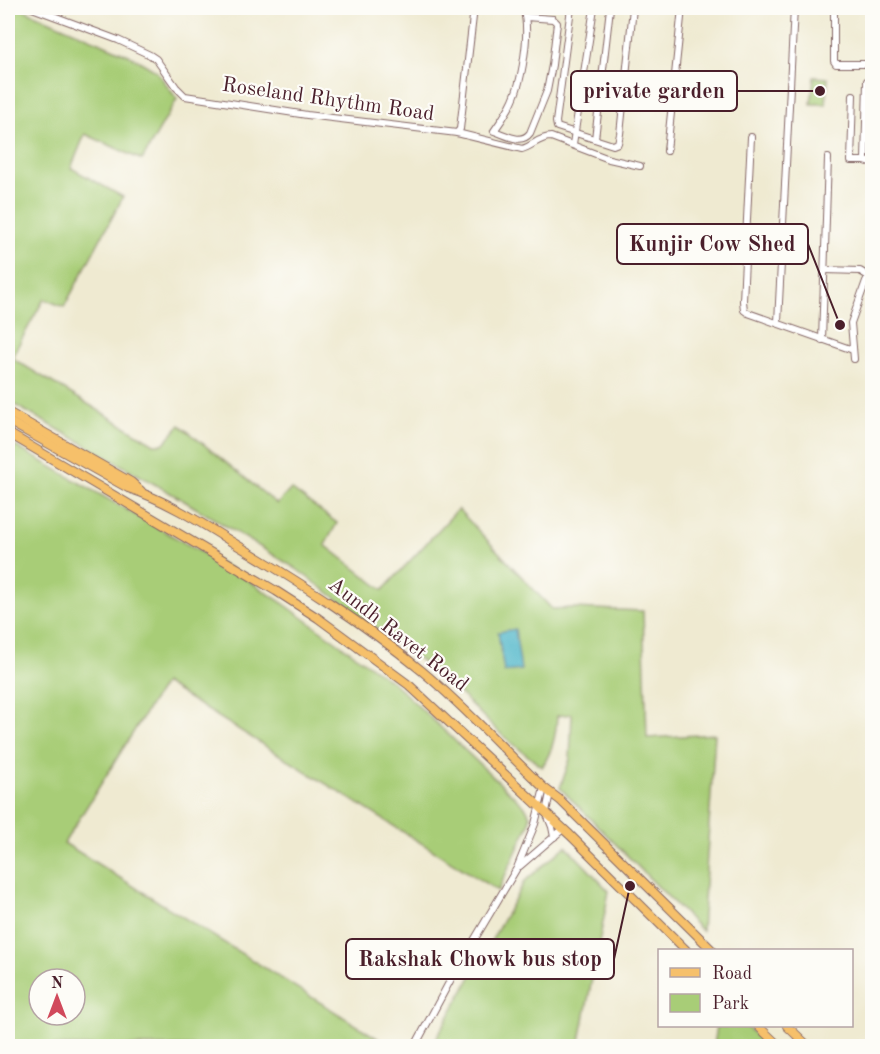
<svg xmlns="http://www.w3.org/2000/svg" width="880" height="1054" font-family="'Old Standard TT',serif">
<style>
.green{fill:#a8cd77;stroke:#797651;stroke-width:1.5;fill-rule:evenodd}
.water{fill:#4bb5c9;stroke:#4a6a7a;stroke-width:1.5}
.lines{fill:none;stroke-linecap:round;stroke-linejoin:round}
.minor-casing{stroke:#846665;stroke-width:8}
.major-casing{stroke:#846665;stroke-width:10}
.minor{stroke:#fff;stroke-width:6}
.major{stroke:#f6c06b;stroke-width:8}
.labels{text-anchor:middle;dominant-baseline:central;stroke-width:4.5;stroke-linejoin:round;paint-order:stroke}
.street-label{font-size:21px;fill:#4a1f2b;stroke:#fdfcf7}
.leader{fill:none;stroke:#4a1f2b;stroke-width:2}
.callout-dot{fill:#4a1f2b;stroke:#fdfcf7;stroke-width:2}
.callout{fill:#fdfcf7;stroke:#4a1f2b;stroke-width:2}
.callout-label{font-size:22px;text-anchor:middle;font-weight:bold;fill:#4a1f2b}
</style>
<rect width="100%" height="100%" fill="#fdfcf7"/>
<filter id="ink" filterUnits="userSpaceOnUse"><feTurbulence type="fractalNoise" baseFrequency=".0167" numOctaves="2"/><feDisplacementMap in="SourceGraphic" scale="12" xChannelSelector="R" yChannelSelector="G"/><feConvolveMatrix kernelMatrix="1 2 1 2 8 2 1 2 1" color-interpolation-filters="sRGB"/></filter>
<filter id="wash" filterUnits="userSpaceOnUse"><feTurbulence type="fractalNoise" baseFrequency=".008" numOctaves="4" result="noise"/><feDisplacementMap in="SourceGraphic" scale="24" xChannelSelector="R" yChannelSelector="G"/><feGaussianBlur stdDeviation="1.35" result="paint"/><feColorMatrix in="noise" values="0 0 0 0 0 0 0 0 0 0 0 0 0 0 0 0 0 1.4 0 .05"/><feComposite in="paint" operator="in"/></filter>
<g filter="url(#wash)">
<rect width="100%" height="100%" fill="#efead1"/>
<g class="green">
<path d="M8,8H20L131,56L156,71L177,99L142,160L85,134L71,168L123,197L64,307L44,299L13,355L15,360L154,444H163L180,425L277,504L291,489L337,523L325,545L383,590L458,509L552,609L573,608L643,611L647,738L715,734L702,931L560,788L570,759L572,714L557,716C556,735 553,750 542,767L502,735L450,684L427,665L295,568L181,499L8,401Z"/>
<path d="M814,77L828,78L826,104H811Z"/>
<path d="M8,442L234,571L284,604L395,684L526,808L530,816L529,824L498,891L164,683L64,843L390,1046H8ZM39,979H75V1015H39Z"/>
<path d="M566,846L609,891L579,1046H432L525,881Z"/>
<path d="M717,1026H746L766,1046H714Z"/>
</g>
<path class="water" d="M515,629L521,670L504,672L498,632Z"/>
</g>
<g filter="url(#ink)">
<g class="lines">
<defs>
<g id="minor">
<path d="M32,8L118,40L150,55L156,59L176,87L185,96L307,115L457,133L522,149C533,146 539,137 551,137L609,159L640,166"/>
<path d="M523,8C531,32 522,84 510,106C505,115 500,123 494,131C507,135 521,145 530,133L547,91L552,65L557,23L553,19L526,17"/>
<path d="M571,8L556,122L557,127L613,145L618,143L620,134L633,8"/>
<path d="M834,8V61L836,64H872"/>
<path d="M867,81L865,161L872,163"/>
<path d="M853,95L851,161H865"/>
<path d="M457,133L460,129L474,8"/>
<path d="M751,137L743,301L744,310L748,313L853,350"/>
<path d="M595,139L610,8"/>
<path d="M573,144L594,8"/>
<path d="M667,151L682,8"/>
<path d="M825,270L860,271L870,277"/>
<path d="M778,322L794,8"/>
<path d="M822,340L828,158"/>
<path d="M854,359L851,323L866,281L872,275"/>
<path d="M550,793L546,812L552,827L554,837"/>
<path d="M520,866L563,829"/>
<path d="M415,1046L451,979L517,868L535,824L544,788"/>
</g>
<g id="major">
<path d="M8,412L131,482L141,491"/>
<path d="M8,421L128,488C166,500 203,524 237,545C301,583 364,623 422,671C465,707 503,749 544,788L560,800L712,950"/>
<path d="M8,433L276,591L318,618L409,685L570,835L686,950"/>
<path d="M758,1026L779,1046"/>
<path d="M787,1026L808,1046"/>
</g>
</defs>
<use href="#minor" class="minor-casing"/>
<use href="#major" class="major-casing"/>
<use href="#minor" class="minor"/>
<use href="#major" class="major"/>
</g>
</g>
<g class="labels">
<g class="street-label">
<text transform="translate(328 100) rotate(8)">Roseland Rhythm Road</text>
<text transform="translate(398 635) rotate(38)">Aundh Ravet Road</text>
</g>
</g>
<path class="leader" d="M820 91L737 91M840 325L808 244M630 886L614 959"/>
<g class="callout-dot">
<circle cx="820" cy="91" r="6"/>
<circle cx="840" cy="325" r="6"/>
<circle cx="630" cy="886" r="6"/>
</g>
<g class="callout">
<rect x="571" y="71" width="166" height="40" rx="6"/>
<rect x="617" y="224" width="191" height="40" rx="6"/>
<rect x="346" y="939" width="268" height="40" rx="6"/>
</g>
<g class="callout-label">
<text x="654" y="98">private garden</text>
<text x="712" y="251">Kunjir Cow Shed</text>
<text x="480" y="966">Rakshak Chowk bus stop</text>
</g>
<rect width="880" height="1054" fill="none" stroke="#fdfcf7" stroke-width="30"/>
<rect x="658" y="949" width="195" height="78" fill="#fdfcf7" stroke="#b5a4a5" stroke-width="1.5"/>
<rect x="670" y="968" width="30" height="9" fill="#f6c06b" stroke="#b5a4a5" stroke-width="1.5"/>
<text x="712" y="979" font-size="18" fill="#4a1f2b">Road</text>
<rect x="670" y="994" width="30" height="18" fill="#a8cd77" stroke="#b5a4a5" stroke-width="1.5"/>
<text x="712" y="1009" font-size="18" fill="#4a1f2b">Park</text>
<g transform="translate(57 997)"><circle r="28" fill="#fdfcf7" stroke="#b5a4a5" stroke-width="1.5"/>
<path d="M0-4.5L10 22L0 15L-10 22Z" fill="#d1495b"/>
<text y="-9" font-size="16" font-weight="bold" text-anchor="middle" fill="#4a1f2b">N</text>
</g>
</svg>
